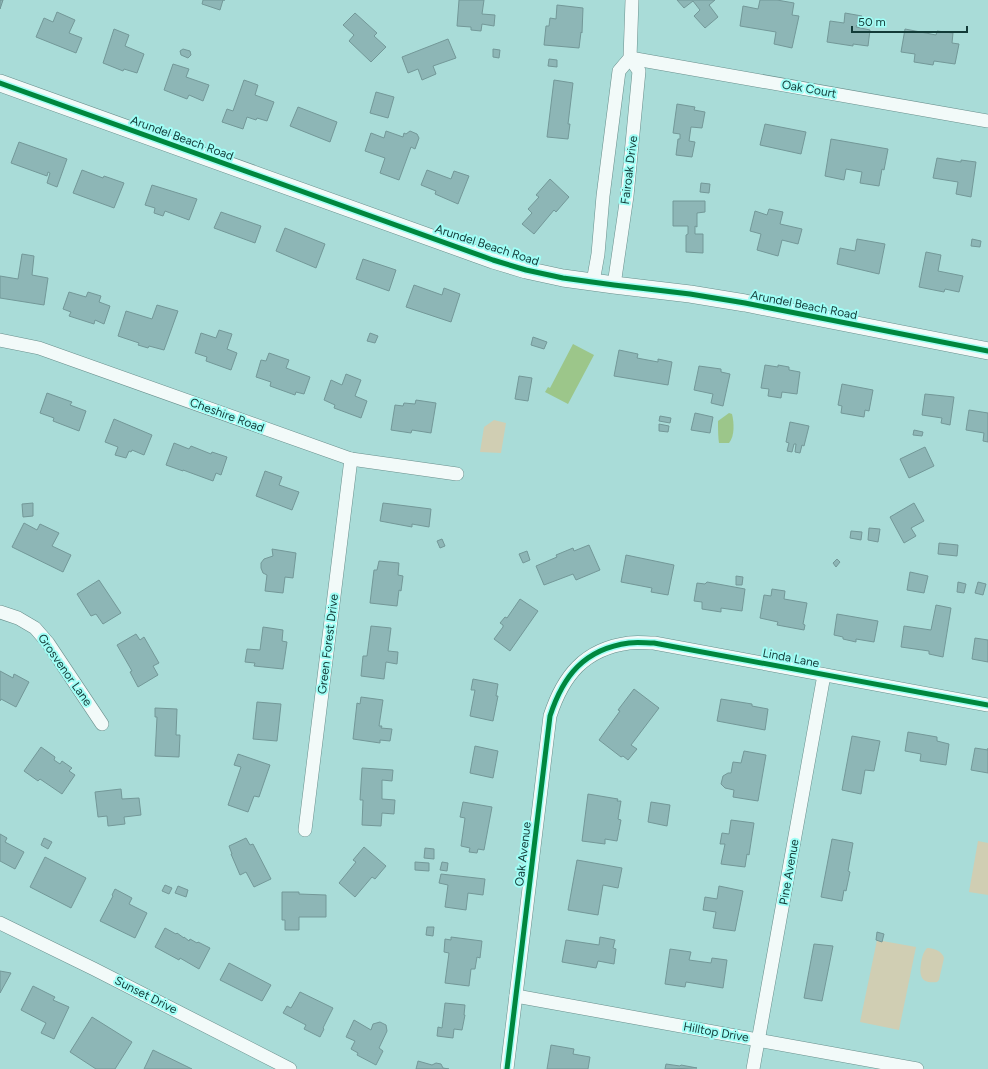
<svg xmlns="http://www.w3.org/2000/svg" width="988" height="1069" font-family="Figtree,sans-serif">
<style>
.green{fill:#d0ceb3}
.water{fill:#9cc68a}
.building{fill:#8db6b6;stroke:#739898}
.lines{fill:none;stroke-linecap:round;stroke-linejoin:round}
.minor-casing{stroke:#698f8c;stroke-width:14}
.tertiary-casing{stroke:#698f8c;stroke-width:18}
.minor{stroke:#f2faf9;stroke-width:13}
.tertiary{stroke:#f2faf9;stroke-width:17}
.cycleway-casing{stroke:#a1fef6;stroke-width:8}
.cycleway{stroke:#00873e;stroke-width:5}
.labels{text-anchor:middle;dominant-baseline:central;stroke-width:4;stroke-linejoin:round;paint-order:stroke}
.street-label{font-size:12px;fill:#133b38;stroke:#a1fef6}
</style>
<rect width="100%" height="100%" fill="#a9dcd8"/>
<g class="green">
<path d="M494,420L506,423L501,453L480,452L484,427Z"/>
<path d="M978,841L988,843V895L969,892Z"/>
<path d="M877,940L916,947L899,1030L860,1022Z"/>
<path d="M927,948H929C935,949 942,951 944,958L939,980L937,982C921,984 919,976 921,963C922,957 923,953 927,948Z"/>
</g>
<g class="water">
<path d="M573,344L594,355L568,404L545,392L548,387L550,388Z"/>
<path d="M729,413L732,414C734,422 735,436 729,443H719C718,437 718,427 718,421Z"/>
</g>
<g class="building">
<path d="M0,0H3L0,9Z"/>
<path d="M203,0H225H223L220,10L202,4Z"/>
<path d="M459,0H484L482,14L495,15L494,26L482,24L481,31L471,30V27L457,26Z"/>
<path d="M677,0H715L709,5L718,17L705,28L694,16L700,10L693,1L684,8Z"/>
<path d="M760,0H777L794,3L792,15L799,16L792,48L774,44L776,32L740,26L743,6L758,9Z"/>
<path d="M557,5L583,8L582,33L581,32L579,48L544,45L546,26H549L550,18L556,19Z"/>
<path d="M57,12L75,20L69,33L82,38L76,53L36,37L44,18L53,22Z"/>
<path d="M355,13L377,33L374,36L386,47L371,62L349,41L354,35L343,25Z"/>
<path d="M845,13L862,16L860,24H857L856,27L870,30L868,46L853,44V46L827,42L830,21L844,23Z"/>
<path d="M114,29L129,35L125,46L144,54L137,73L124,69L123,71L103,63Z"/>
<path d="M905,29L936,35L937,31L953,33L952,43L959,44L955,64L934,61L933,65L914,62L915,54L901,52Z"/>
<path d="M448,39L456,58L433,66L436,74L422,80L418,69L408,73L402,57Z"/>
<path d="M183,49L190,51L191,55L188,58L181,55L180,51Z"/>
<path d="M493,49L500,50L499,58L493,57Z"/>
<path d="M549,59L557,60V67L548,66Z"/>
<path d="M173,64L189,69L186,77L209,85L203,101L189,95L187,99L164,90Z"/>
<path d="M244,80L258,85L255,95L274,102L267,121L257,118L256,120L247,117L243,129L222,122L227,109L233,111Z"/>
<path d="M554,80L573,83L568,124H570L568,139L547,137Z"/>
<path d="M376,92L394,97L388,118L370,113Z"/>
<path d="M677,104L695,107L694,110L705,112L702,128L691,127L689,141L695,142L692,157L676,155L678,139H680V134L673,133Z"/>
<path d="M298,107L337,122L330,142L290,126Z"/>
<path d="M765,124L806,132L801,154L760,145Z"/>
<path d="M386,131L403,137L404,133L406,134L410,131L417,134L419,138L415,149L411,147L399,180L380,173L385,158L365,151L371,133L384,138Z"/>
<path d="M831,139L888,149L884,170L882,169L879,186L860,183L862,172L846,169L844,180L825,176Z"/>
<path d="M19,142L67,159L57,187L47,183L50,173L48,172L47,176L11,163Z"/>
<path d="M937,158L961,162V160L976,162L971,197L956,194L958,182L933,178Z"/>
<path d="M82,170L103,178L104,176L124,183L114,208L73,193Z"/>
<path d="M427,170L451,179L454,171L469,176L458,204L435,194L436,191L421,185Z"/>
<path d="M550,179L569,197L556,212L554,210L534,234L522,224L532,213L528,209L539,197L536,195Z"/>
<path d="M701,183L710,184L709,193L700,192Z"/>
<path d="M152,185L197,199L189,220L165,211L163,216L154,213L155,208L145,205Z"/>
<path d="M673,201H705V212L697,213V227L695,226V234H703V253L686,252V235L688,234V226H673Z"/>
<path d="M769,209L783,212L780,224L802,229L798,244L782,240L778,256L757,250L761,234L750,231L755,211L767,215Z"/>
<path d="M221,212L261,226L255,243L214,228Z"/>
<path d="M285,228L325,244L316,268L276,251Z"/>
<path d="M857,239L885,244L879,274L837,264L840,248L855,251Z"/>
<path d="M972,239L981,241L980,247L971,246Z"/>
<path d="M926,252L941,255L938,271L963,276L959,292L945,289L944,292L919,287Z"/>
<path d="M22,254L34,256L32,275L48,278L44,305L0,298V276L18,279Z"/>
<path d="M363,259L396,270L389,291L356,279Z"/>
<path d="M414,285L442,295L444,288L460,294L451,322L406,307Z"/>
<path d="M69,292L86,297L88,292L101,296L99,302L110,306L104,324L95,320L94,324L69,316L71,312L63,309Z"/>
<path d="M157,305L178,311L164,350L149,346L148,348L138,345L139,343L118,336L126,311L152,319Z"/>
<path d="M219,330L232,334L227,349L237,353L231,370L206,361L207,357L195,353L201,333L216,338Z"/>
<path d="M370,333L378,336L375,343L367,341Z"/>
<path d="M533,337L547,342L544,349L531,345Z"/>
<path d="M619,350L638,354L637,358L658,362V359L672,362L668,385L614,376Z"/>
<path d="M269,353L289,360L286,368L310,377L304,394L296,392L295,395L270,386L271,382L256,377L261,360L266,361Z"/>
<path d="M765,365L778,367V365L789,367V370L800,372L797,394L782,392L781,398L768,396L769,389L761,388Z"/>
<path d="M699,366L721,369V372L730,374L723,406L711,403L713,394L694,390Z"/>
<path d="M346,374L361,380L355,396L367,401L361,418L334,408L335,405L324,400L331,380L342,385Z"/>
<path d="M519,376L532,378L528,401L515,399Z"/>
<path d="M842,384L873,390L869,411L865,410L864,417L841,413L842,406L838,405Z"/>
<path d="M47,393L72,402L70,405L86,411L79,431L53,421L54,418L40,413Z"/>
<path d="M925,394L954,397L950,425L941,423L942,418L922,415Z"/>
<path d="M416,400L436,403L431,433L412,430L411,433L391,430L395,405L403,406L404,403L415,404Z"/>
<path d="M969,410L988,413V442L983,441L984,433L966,430Z"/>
<path d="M695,413L713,417L710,433L691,430Z"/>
<path d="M660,416L671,418L670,423L659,421Z"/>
<path d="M114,419L152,435L144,455L132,450L131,452L129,451L126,458L115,455L118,447L105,442Z"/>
<path d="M790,422L809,426L804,446L802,445L800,453L795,452L796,444H794L792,452L787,451L789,443L786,442Z"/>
<path d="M659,424L669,426L668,432L659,431Z"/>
<path d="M914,430L923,432L922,436L913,435Z"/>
<path d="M174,443L189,449L191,446L211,454L212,452L227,457L221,475L216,473L213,481L183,470V471L166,465Z"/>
<path d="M925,447L934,466L909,478L900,459Z"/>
<path d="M265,471L282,477L279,485L299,492L292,510L256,496Z"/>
<path d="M33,503V516L23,517L22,504Z"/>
<path d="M383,503L431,509L429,527L412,524V527L380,521Z"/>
<path d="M914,503L924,521L911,528L916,536L904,543L890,517Z"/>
<path d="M24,523L37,530L40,524L59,533L52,546L71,555L63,572L12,547Z"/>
<path d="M869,528L880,529L878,542L868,540Z"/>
<path d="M851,531L862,532L861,540L850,538Z"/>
<path d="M442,539L445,546L440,548L437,541Z"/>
<path d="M939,543L958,545L957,556L938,554Z"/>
<path d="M589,545L600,570L576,580L573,574L544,585L536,566L557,557L556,555L573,548L574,551Z"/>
<path d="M272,549L296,553L293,578L285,577L283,593L265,591L267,575L263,573L261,568V563L264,559L273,556Z"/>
<path d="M527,551L530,560L523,563L519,554Z"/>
<path d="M626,555L674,565L668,595L651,592L652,588L621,582Z"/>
<path d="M837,559L840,562L836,567L833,563Z"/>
<path d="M379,561L399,563L398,575L403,576L401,591L399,590L397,606L370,603L374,570H377Z"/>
<path d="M910,572L928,576L924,593L907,590Z"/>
<path d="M736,576L743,577L742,585H736Z"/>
<path d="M99,580L121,613L103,624L96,614L91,616L77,594Z"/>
<path d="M707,582L745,589L742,611L721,608V612L702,609V602L694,601L697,583L705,584Z"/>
<path d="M958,582L966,584L964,593L957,592Z"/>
<path d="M978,582L986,584L983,595L975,593Z"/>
<path d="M772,589L785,591L784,599L807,603L803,624L805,625L804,630L777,625L778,622L760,618L764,595L771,596Z"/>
<path d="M520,599L538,611L510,651L494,639L503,627V625L500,623L505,617L507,618Z"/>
<path d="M936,605L951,608L943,657L929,654V651L901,647L904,626L931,630Z"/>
<path d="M837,614L878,621L874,642L856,639V642L843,639V637L834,635Z"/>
<path d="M371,626L391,628L388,651L398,652L397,664L386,662L384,679L361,676L363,656H367Z"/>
<path d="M263,627L283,630L282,641L287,642L283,669L254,666L255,663L245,662L247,649L260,650Z"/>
<path d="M136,634L140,640L144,637L159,663L153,666L158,675L138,687L130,672L132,671L117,645Z"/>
<path d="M975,638L988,640V662L972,659Z"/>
<path d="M0,671L13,678L14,674L16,675L29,682L16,707L1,699L0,701Z"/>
<path d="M473,679L498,684L496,696H498L493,721L470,716L475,690H471Z"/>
<path d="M634,689L659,708L631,745L637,749L628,760L623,756L621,757L599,740L620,711L618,710Z"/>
<path d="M361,697L383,700L379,726H382L381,728L392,729L390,741L380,740V743L353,739L357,703L360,704Z"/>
<path d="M721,699L752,704V706L768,709L765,730L717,721Z"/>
<path d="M257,702L281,704L277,741L253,739Z"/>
<path d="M155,708L177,709L176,735H180L179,757L155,756L157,717H155Z"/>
<path d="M908,732L937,737V741L949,744L946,765L920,761L921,754L905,751Z"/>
<path d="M852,736L880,741L874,771L865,770L861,794L842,790Z"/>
<path d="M475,746L498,751L493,778L470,773Z"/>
<path d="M41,747L55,757L54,760L60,764L62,761L72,768L69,771L75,775L62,794L40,779L38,781L24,771Z"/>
<path d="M975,748L988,750V748V773L971,770Z"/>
<path d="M744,751L766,755L758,801L733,797L734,790L725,788L721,784L723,776L728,773H731L733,762L741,763Z"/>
<path d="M238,754L270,765L259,797L254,796L248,812L228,805L241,767L234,765Z"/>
<path d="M362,768L393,770L392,781L382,780V799L395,800L394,814L382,813L381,826L362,825L363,800H360Z"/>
<path d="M121,789L122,799L139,798L141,815L124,817L125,824L108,826L107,816L98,817L95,792Z"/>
<path d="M588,794L618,799L617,801H621L618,819L621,820L617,841L605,839V844L582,841Z"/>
<path d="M463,802L492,807L484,850L478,849L477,853L469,852L470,848L461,846L465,818L460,817Z"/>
<path d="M651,802L670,805L667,826L648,822Z"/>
<path d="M731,820L754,823L749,855L747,854L745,867L721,864L725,844H720L722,833L729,834Z"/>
<path d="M0,834L7,838L5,842L24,852L15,869L0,861Z"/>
<path d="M44,838L52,842L48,849L41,845Z"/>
<path d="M246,838L250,845L253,844L271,879L254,887L246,872L240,875L231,854H232L229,846Z"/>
<path d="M832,839L853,843L848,871L850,872L846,891L844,890L842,901L821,897Z"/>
<path d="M364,847L386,866L375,879L372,877L355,897L339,883L356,862L353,860Z"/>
<path d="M425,848L434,849V859L424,858Z"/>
<path d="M45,857L86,878L71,908L30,887Z"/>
<path d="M577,860L622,868L618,888L603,885L598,915L568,910Z"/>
<path d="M415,862L429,863V871L415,870Z"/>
<path d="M442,862L448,863L447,871L440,870Z"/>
<path d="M441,874L485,879L483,895L468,893L466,910L445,907L448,885L439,883Z"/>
<path d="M165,885L172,888L169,894L162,891Z"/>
<path d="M178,886L188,890L186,897L175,893Z"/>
<path d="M719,886L743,891L735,931L713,928L716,912L703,910L705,897L717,899Z"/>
<path d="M115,889L132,898L129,904L147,913L135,938L100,921L113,896L112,895Z"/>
<path d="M282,892H299V894L326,895V917H299V930H285V920H282Z"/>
<path d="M427,927H434L433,936L426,935Z"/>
<path d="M165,928L176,934L177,933L184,938V937L189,941L190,939L197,943L198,942L210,948L199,969L180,958L179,960L155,947Z"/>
<path d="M877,932L884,934L882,942L876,940Z"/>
<path d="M451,937L482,941L480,958L477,957L475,969H471L469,986L445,983L449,953L444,952L445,939L451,940Z"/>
<path d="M600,937L615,940L613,948L616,949L614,964L598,961L596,968L562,962L566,940L599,945Z"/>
<path d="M814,944L833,946L822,1001L804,998Z"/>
<path d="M670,949L691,952L689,960L711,963L712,958L727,960L723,988L686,982L685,987L665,984Z"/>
<path d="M229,963L271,985L262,1001L220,980Z"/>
<path d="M0,971L11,973L0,993Z"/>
<path d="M33,986L55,997L53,1000L69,1007L54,1039L41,1033L46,1023L21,1010Z"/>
<path d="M300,992L333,1008L323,1028L324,1029L320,1037L304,1029L306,1025L283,1013L287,1006L291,1008Z"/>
<path d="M445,1003L465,1005L464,1015H465L462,1030L454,1029L453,1038L437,1036L438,1027L442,1028Z"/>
<path d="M92,1017L132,1042L115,1069H96L70,1052Z"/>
<path d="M354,1020L371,1030L373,1024L380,1022L386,1025L387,1031L379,1048L383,1051L376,1065L357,1055L358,1053L351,1049L355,1041L346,1037Z"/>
<path d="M551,1045L574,1049L573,1054L590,1057L588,1069H547Z"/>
<path d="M153,1050L192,1069H144Z"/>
<path d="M418,1061L432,1065L436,1063L441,1064L443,1068L449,1069H416Z"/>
<path d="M666,1064L680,1066L681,1065L697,1068L665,1069Z"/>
</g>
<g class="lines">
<defs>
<g id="minor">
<path d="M630,58L988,121"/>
<path d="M593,282L598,254L603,196L619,71L630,58L632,0"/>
<path d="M614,285L627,196L639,71L630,58"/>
<path d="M0,340L39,348L351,459L457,474"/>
<path d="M0,612L18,618L35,628L48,643L102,724"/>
<path d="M305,830L351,459"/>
<path d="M0,923L94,969L290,1069"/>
<path d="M516,996L917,1069"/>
<path d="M507,1069L550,716C563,676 584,649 629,643C637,642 646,643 654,643L988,705"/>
<path d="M753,1069L824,675"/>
</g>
<path id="tertiary" d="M0,83L493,260L526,270L563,278L614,285L690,294L745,303L988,351"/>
</defs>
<use href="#minor" class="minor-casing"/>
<use href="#tertiary" class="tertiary-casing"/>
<use href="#minor" class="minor"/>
<use href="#tertiary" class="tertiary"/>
<defs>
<g id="cycleway">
<path d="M0,83L493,260L526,270L563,278L614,285L690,294L745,303L988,351"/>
<path d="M507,1069L550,716C563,676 584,649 629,643C637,642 646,643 654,643L988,705"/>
</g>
</defs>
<use href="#cycleway" class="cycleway-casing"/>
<use href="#cycleway" class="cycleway"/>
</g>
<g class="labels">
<g class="street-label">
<text transform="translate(809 89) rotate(10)">Oak Court</text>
<text transform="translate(182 138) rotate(20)">Arundel Beach Road</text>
<text transform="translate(629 170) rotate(-83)">Fairoak Drive</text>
<text transform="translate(487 245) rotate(18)">Arundel Beach Road</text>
<text transform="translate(804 305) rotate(11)">Arundel Beach Road</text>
<text transform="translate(227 415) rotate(20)">Cheshire Road</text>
<text transform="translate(328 644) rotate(-83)">Green Forest Drive</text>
<text transform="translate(791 658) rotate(11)">Linda Lane</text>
<text transform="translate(65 670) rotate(55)">Grosvenor Lane</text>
<text transform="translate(523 854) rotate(-83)">Oak Avenue</text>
<text transform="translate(789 872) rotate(-80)">Pine Avenue</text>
<text transform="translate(146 995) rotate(27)">Sunset Drive</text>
<text transform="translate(716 1032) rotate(10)">Hilltop Drive</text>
</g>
</g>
<path d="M852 26v6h115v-6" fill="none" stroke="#133b38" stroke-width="2"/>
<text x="858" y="26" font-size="12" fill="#133b38" stroke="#a1fef6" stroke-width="3" paint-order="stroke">50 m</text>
</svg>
